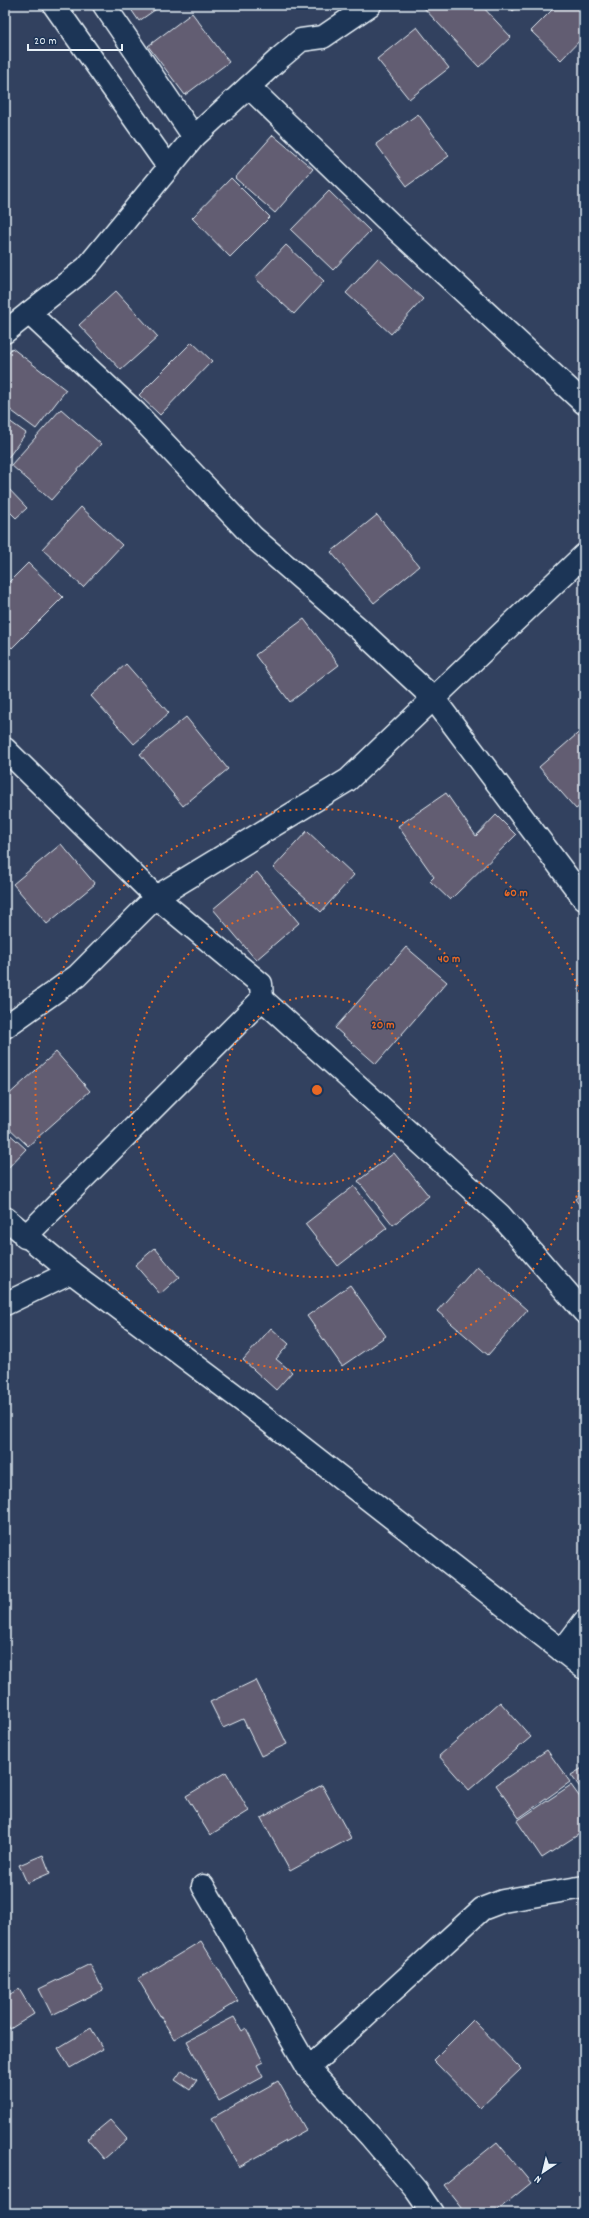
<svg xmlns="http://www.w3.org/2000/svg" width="589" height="2218" font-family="Dekko,sans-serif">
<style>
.building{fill:#625d72;stroke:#e8f1f8}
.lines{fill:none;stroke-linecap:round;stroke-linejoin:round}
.minor-casing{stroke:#e8f1f8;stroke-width:25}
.minor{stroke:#1d3557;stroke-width:22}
.ring{fill:none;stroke:#e86824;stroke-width:2;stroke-dasharray:2 4}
.centre{fill:#e86824;stroke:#1d3557;stroke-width:2}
.ring-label{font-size:12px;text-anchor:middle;font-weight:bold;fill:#e86824;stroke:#1d3557;stroke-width:3;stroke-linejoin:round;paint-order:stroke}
</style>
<rect width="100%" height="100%" fill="#32415f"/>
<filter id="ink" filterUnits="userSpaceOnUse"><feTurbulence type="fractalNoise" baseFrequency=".025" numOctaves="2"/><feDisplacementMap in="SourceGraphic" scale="8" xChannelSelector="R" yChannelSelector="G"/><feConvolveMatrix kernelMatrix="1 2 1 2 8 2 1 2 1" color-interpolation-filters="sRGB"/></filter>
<g filter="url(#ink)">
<g class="building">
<path d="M128,5H162L139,21Z"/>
<path d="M423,5H481L511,37L479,67L422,6Z"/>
<path d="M507,5H520L513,11Z"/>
<path d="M557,5H578L584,10V36L561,60L531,31Z"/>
<path d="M192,13L229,62L185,95L148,46Z"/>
<path d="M417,27L449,68L409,99L377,59Z"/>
<path d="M418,114L449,156L407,186L376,144Z"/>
<path d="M273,135L313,169L275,213L235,178Z"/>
<path d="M231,178L270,217L230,257L192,218Z"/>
<path d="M329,191L370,231L333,270L291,230Z"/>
<path d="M286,245L324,281L294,314L255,278Z"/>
<path d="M378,258L423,299L391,334L346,293Z"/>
<path d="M116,291L158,337L121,370L79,325Z"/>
<path d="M192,342L212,361L160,415L139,395Z"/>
<path d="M12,348L66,390L36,429L5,406V357Z"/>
<path d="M61,409L101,444L51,500L11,465Z"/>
<path d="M5,418L26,433L5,462Z"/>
<path d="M5,485L27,508L16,518L5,507Z"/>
<path d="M81,507L122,545L83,587L42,549Z"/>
<path d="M377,515L419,566L374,603L331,552Z"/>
<path d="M28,563L63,597L12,648L5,641V586Z"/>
<path d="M304,619L339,665L290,702L255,655Z"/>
<path d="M126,664L169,713L134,744L91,696Z"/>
<path d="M186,717L228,769L183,806L140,754Z"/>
<path d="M584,728V803L576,809L539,767Z"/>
<path d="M446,793L476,836L496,815L516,835L450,900L430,881L434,877L398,826Z"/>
<path d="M307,831L354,875L321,912L273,868Z"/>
<path d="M61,844L95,884L47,924L13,884Z"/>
<path d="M257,872L299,923L256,960L213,909Z"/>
<path d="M406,947L447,982L376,1064L335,1028Z"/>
<path d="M56,1052L90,1091L28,1146L5,1124V1098Z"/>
<path d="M5,1130L26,1149L5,1171Z"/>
<path d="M394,1153L429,1196L393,1225L358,1181Z"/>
<path d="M354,1186L387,1228L338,1266L305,1224Z"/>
<path d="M584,1192V1211L575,1199Z"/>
<path d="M155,1248L179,1277L160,1294L135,1265Z"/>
<path d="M477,1266L527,1310L488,1355L437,1311Z"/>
<path d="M350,1285L386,1336L342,1366L307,1316Z"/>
<path d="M271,1328L289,1344L276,1359L292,1372L276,1390L243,1360Z"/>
<path d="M256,1680L287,1744L261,1756L243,1719L223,1728L210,1702Z"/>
<path d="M500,1702L531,1737L469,1790L439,1756Z"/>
<path d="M547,1750L570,1782L519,1818L496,1785Z"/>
<path d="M584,1767V1793L571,1775Z"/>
<path d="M226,1772L249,1811L210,1835L186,1796Z"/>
<path d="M322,1785L351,1838L290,1871L261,1818Z"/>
<path d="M571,1785L584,1803V1831L542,1858L517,1821Z"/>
<path d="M43,1855L50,1873L27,1883L19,1865Z"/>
<path d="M201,1941L238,2001L174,2039L138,1979Z"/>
<path d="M90,1964L103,1990L52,2015L39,1989Z"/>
<path d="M19,1989L34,2014L10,2029L5,2020V1997Z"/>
<path d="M234,2017L242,2031L246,2028L263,2062L257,2065L263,2077L219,2101L187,2041Z"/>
<path d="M473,2020L521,2069L480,2108L433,2060Z"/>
<path d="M91,2028L103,2049L70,2068L58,2048Z"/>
<path d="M182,2070L197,2080L190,2090L175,2080Z"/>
<path d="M278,2081L306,2130L239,2167L212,2118Z"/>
<path d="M110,2120L127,2139L104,2159L87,2139Z"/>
<path d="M497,2142L531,2183L494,2213H466L444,2185Z"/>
</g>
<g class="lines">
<defs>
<g id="minor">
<path d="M54,5L162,158"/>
<path d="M104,5L194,137"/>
<path d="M249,87L396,229L584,403"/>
<path d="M29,313L136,413L253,537L358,628L434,699L584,899"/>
<path d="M5,332L87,267L194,137L281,57L301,40L323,37L370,5"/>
<path d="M5,749L156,897L261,984L262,999L25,1237"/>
<path d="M262,999L500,1215L584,1312"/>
<path d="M5,1027L77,976L156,897L348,780L584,555"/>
<path d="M5,1218L71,1272L248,1405L584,1668"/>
<path d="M5,1304L71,1272"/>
<path d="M562,1651L584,1622"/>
<path d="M203,1886L308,2068L370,2136L416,2190L432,2213"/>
<path d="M308,2068L482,1909L503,1901L584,1887"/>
</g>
</defs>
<use href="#minor" class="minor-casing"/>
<use href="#minor" class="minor"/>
</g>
</g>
<g class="ring">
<circle cx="317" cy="1090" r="94"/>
<circle cx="317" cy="1090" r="187"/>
<path d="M583 1179A281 281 0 1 1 583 1001"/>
</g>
<circle cx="317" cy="1090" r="6" class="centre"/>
<g class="ring-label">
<text x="516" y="896">60 m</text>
<text x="449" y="962">40 m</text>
<text x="383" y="1028">20 m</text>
</g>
<rect width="589" height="2218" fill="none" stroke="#1d3557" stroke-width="20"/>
<rect x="10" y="10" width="569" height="2198" fill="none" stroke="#e8f1f8" stroke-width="1.5" filter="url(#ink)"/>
<g transform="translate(543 2172) rotate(215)" stroke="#1d3557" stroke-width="3" paint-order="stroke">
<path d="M0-3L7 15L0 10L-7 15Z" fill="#e8f1f8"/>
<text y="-6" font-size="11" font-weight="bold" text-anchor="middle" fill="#e8f1f8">N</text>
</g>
<path d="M28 44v6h94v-6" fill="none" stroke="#e8f1f8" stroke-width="2"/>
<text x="34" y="44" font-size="12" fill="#e8f1f8" stroke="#1d3557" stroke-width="3" paint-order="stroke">20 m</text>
</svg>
